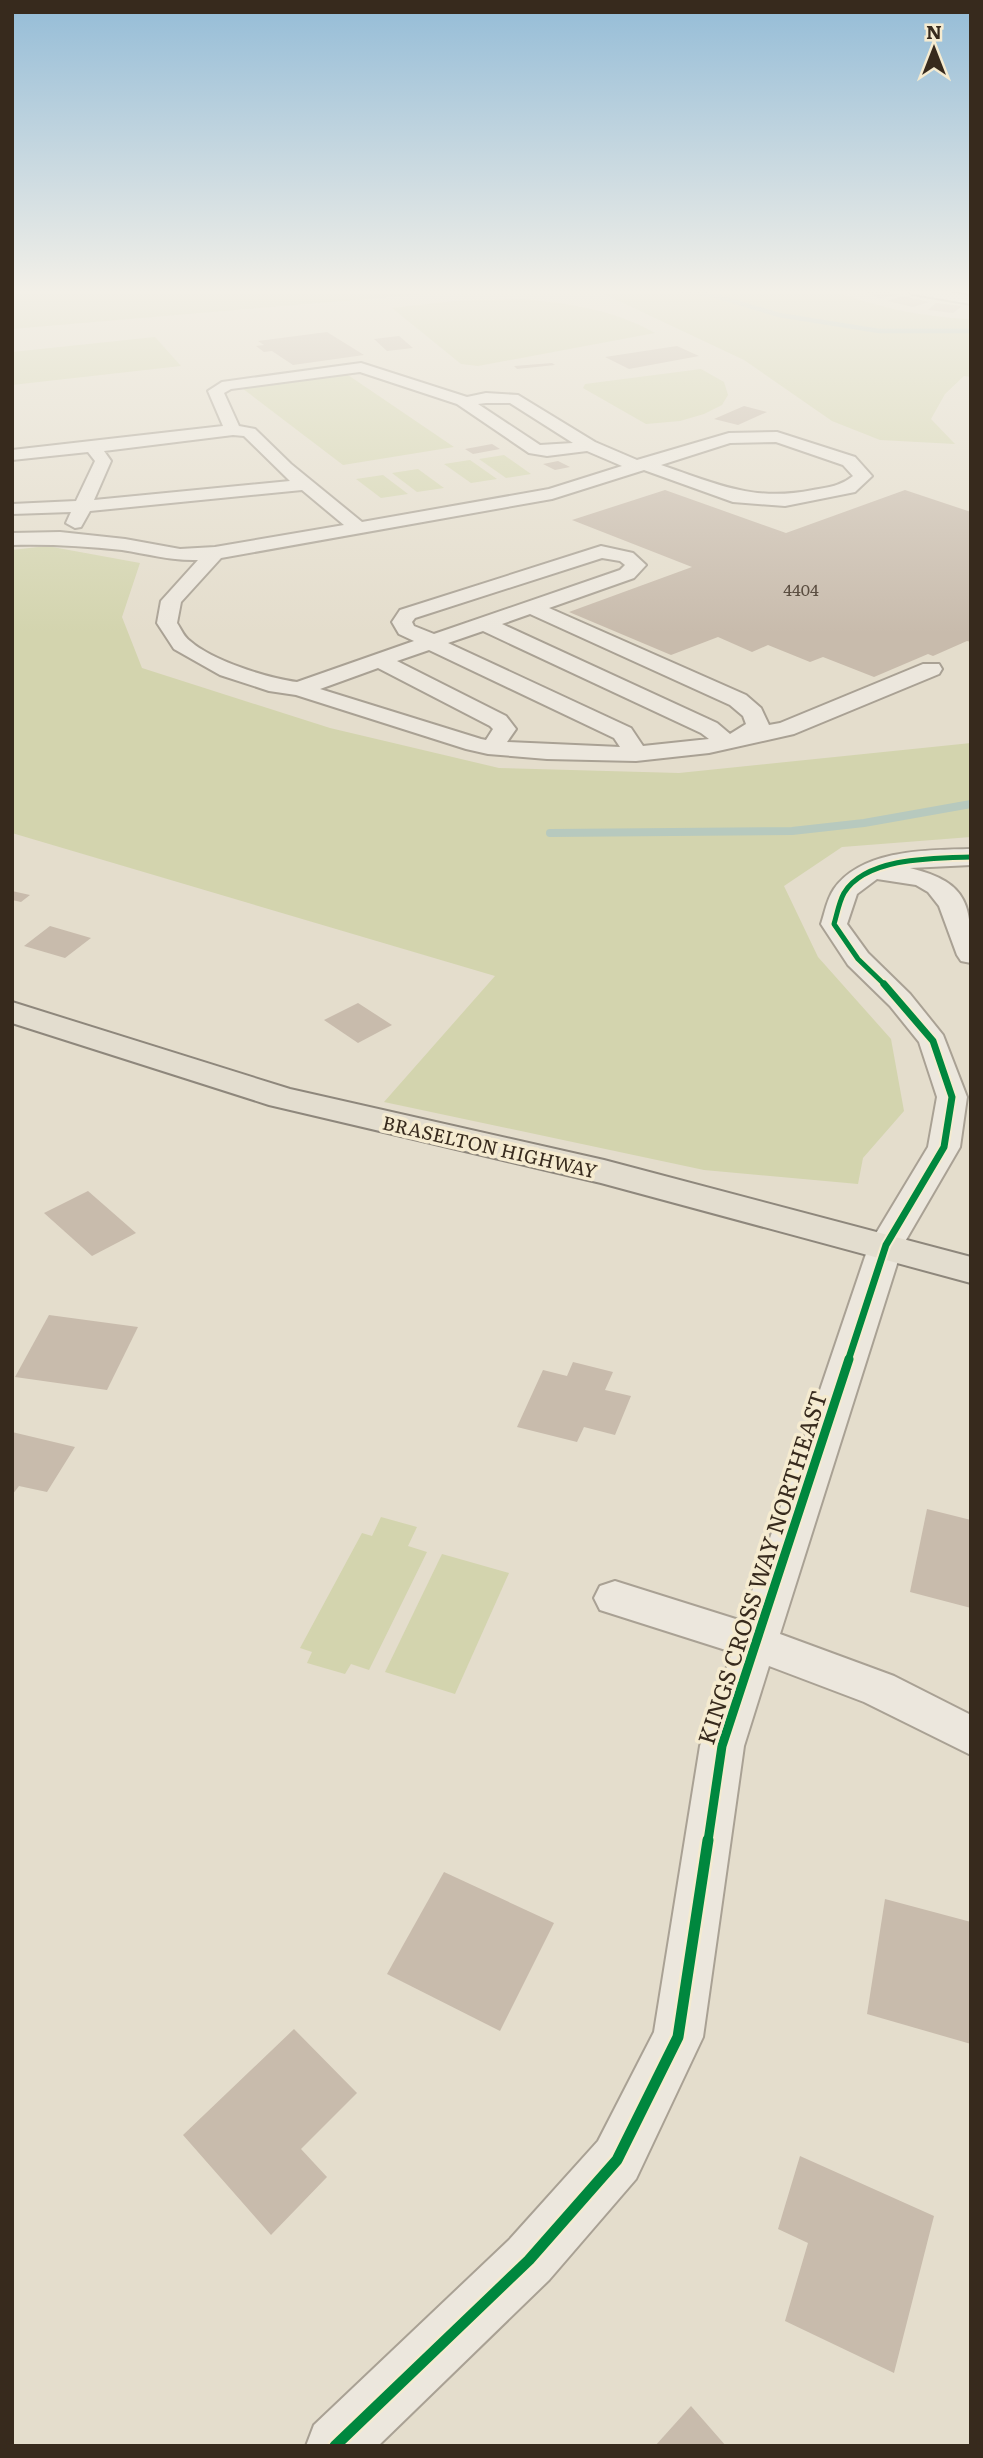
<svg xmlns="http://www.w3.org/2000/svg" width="983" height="2458" font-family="Literata,serif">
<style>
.green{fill:#d3d4ae}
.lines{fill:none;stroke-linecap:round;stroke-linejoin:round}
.stream-far1{stroke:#b7c9be;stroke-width:4.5}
.stream{stroke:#b7c9be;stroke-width:8}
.building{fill:#c8bbac}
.minor-casing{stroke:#a9a194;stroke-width:4}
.major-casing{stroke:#8e877c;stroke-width:4}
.minor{fill:#ece7dd;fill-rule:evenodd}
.major{fill:#e3ddcf;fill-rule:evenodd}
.cycleway-far3-casing{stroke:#f5ebd0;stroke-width:9}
.cycleway-far2-casing{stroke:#f5ebd0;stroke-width:11}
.cycleway-far1-casing{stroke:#f5ebd0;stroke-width:13}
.cycleway-casing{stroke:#f5ebd0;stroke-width:16}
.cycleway-far3{stroke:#00873e;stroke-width:5}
.cycleway-far2{stroke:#00873e;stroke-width:7}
.cycleway-far1{stroke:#00873e;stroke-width:9}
.cycleway{stroke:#00873e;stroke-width:11}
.labels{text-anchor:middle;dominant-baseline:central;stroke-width:7;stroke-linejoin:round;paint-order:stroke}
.number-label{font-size:16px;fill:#5b4e41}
.street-label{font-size:19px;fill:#372a1d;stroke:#f5ebd0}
.near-street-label{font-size:23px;fill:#372a1d;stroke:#f5ebd0}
</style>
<rect width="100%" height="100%" fill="#e4ddcc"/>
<g class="green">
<path d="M44,290H472L12,329V293Z"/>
<path d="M515,290H830C876,307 921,317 971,319V377L964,376L945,394L931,419L955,444L880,440L832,421L744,360L604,294Z"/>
<path d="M523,299C571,304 612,309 655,333L478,366L461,364L392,308L454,301Z"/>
<path d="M155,337L181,366L12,385V352Z"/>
<path d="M701,369L724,382L728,395L722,405L704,414L680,421L646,424L583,388L585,384Z"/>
<path d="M345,373L454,447L343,465L242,388Z"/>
<path d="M504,455L531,474L506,478L479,459Z"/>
<path d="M470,460L497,479L471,483L444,464Z"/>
<path d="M418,469L444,488L417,492L392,473Z"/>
<path d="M383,475L408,494L381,498L356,479Z"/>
<path d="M47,546L140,563L122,617L142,668L330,728L499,768L679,773L971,743V837L842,847L784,886L818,957L891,1039L904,1111L863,1158L858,1184L704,1170L384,1102L495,976L12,833V550Z"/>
<path d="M381,1517L417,1527L408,1546L427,1552L369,1670L351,1664L345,1674L307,1663L312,1652L300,1648L362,1533L372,1536Z"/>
<path d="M442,1554L509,1573L455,1694L385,1672Z"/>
</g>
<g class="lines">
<path class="stream-far1" d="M676,290L712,295L779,315L879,331H971"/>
<path class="stream" d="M550,833L792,831L864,823L971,804"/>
</g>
<g class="building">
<path d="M860,290H886L898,295L879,298Z"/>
<path d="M903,296L929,302L913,307L887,301Z"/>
<path d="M936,303L962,306L953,313L928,310Z"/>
<path d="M327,332L364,355L293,365L272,351L264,352L256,346L264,345L258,341Z"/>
<path d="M399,336L413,348L387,351L374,339Z"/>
<path d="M677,346L699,356L629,369L605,357Z"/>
<path d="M552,363L555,365L517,369L514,366Z"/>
<path d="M744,406L767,412L738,425L714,419Z"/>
<path d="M492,444L500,449L473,454L465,449Z"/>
<path d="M558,461L570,467L555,470L543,464Z"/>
<path d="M665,490L786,533L905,490L971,512V642L967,641L933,656L928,654L874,677L823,657L810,662L768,645L752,652L718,637L671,655L569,612L692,567L572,520Z"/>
<path d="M12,891L30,895L21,902L12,900Z"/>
<path d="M50,926L91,938L65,958L24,946Z"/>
<path d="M358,1003L392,1025L358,1043L324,1020Z"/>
<path d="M88,1191L136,1233L92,1256L44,1213Z"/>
<path d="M49,1315L138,1327L107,1390L15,1377Z"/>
<path d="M573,1362L613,1372L605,1390L631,1396L615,1435L584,1427L577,1442L517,1427L543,1370L567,1376Z"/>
<path d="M12,1432L75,1447L47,1492L19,1486L12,1495Z"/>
<path d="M927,1509L971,1520V1608L910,1592Z"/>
<path d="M444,1872L554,1923L500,2031L387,1974Z"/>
<path d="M885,1899L971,1922V2044L867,2014Z"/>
<path d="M294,2029L357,2093L301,2149L327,2177L271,2235L183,2135Z"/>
<path d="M800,2156L934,2216L894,2373L785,2321L808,2243L778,2229Z"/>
<path d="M691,2406L726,2446H655Z"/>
</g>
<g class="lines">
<defs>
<g id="minor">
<path d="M906,290H936L971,296V304L913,294Z"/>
<path d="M361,363L467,397L486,393L518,395L595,442L637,460L729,433L777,432L855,457L872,476L855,492L785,506L733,502L644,470L552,499L221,558L181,602L177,623C181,629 184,637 190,641C213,661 267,678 297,682L414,641L399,634L392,622L400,610L601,546L633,553L646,565L634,578L549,608L746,695L761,708L769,725L780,723L923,664H939L942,669L939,674L794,734L709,753L636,761L547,759L488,754L466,749L296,695L269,691L220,675L174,649L157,623L161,601L198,560C172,561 148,554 122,550C85,546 49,544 12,545V533L60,532L125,539L180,549L215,547L344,525L302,490L90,511L81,527L75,528L66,523L71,512L12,514V504L76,501L95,461L88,452L12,460V450L223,426L208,391L222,382ZM360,372L457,404L529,453L547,456L587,451L622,466L549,489L362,522L291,464L255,429L239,426L224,393L231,389ZM486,403H510L573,443L540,445L478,404ZM233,435L244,436L290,481L94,500L111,461L104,451ZM776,442L843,465L853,476C841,486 829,487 813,490C753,502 717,484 661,465L730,443ZM602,558L620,561L625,565L620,570L434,634L414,626L412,622L415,618ZM530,614L730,705L743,716L746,724L730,734L717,723L502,624ZM483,631L701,733L709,739L643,746L631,728L448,643ZM429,650L614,738L620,747L507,742L516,729L506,716L397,661ZM378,668L490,726L493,729L486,740L481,739L320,689Z"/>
<path d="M971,849V865L910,868C971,883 971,907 971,963L961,961L957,955L939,906L928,892L916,885L877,879L857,894L847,924L868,953L910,994L943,1035L967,1097L960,1147L903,1245L780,1634L894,1676L971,1715V1755L864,1702L769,1666L744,1746L703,2037L636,2179L549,2280L378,2446H306L314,2425L509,2240L598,2141L654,2032L700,1746L732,1652L600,1610L594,1598L600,1586L615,1581L742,1621L869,1245L928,1147L937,1097L919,1042L890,1006L848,965L821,924C825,912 827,899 834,889C862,849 928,850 971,849Z"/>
</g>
<path id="major" d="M12,1002L290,1089L604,1160L971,1257V1283L601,1183L269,1105L12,1023Z"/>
</defs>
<use href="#minor" class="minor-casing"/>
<use href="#major" class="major-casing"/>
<use href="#minor" class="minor"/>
<use href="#major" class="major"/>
<defs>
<path id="cycleway-far3" d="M886,986L858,959L834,924C837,914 839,902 844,893C866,857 935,858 971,857"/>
<path id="cycleway-far2" d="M848,1361L886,1245L944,1147L952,1097L933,1041L884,984"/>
<path id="cycleway-far1" d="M708,1841L722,1746L849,1359"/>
<path id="cycleway" d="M335,2446L529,2260L617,2160L678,2037L708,1840"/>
</defs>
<use href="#cycleway-far3" class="cycleway-far3-casing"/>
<use href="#cycleway-far2" class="cycleway-far2-casing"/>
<use href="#cycleway-far1" class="cycleway-far1-casing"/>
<use href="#cycleway" class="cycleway-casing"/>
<use href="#cycleway-far3" class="cycleway-far3"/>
<use href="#cycleway-far2" class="cycleway-far2"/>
<use href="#cycleway-far1" class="cycleway-far1"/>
<use href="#cycleway" class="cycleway"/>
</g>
<linearGradient id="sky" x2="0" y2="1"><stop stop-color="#94bcd7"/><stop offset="0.46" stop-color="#f3f0e8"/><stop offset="1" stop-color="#f3f0e8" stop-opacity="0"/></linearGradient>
<rect width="983" height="634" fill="url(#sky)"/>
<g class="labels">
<g class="number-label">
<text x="801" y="589">4404</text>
</g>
<g class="street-label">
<text transform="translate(490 1146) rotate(13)">BRASELTON HIGHWAY</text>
</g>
<g class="near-street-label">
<text transform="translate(761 1567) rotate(-72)">KINGS CROSS WAY NORTHEAST</text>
</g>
</g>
<rect width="983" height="2458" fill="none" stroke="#372a1d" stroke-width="28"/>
<g transform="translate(934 49)" stroke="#f5ebd0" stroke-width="5" paint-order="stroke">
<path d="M0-5L12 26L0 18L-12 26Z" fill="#372a1d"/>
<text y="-10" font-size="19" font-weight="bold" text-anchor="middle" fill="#372a1d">N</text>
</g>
</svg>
